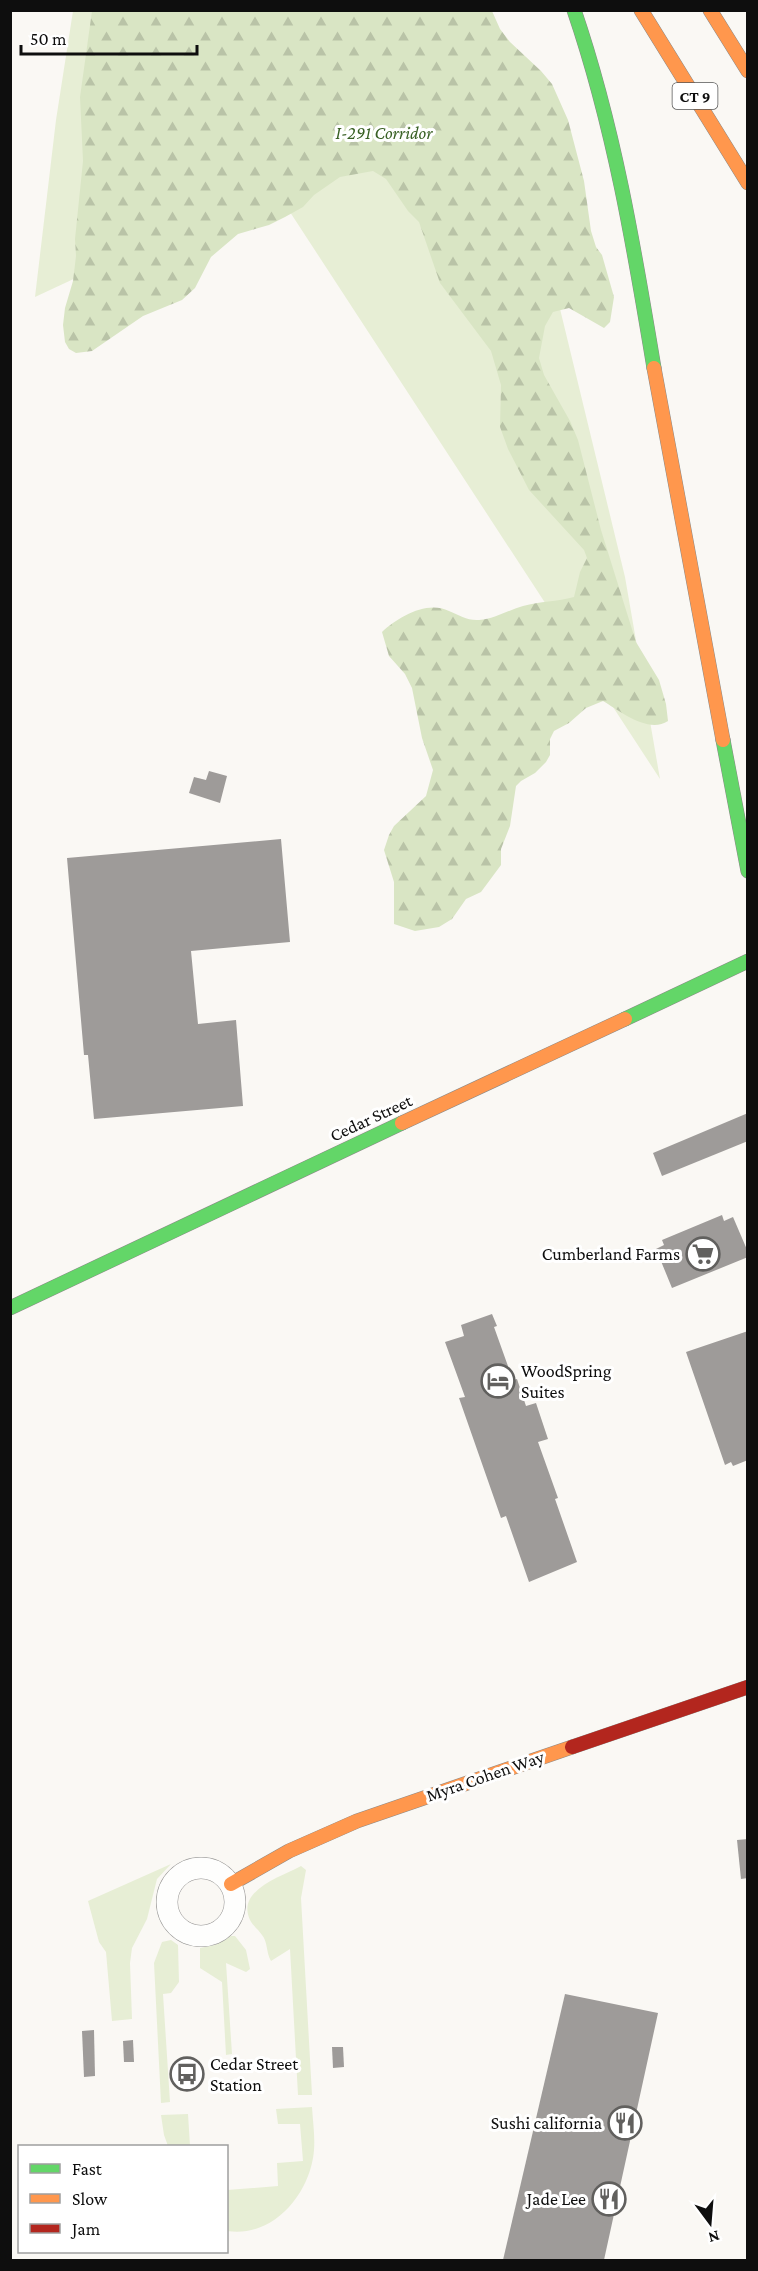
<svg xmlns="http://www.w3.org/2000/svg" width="758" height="2271" font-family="'Crimson Pro',serif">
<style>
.grass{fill:#e7eed5}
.forest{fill:url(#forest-firs)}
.building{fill:#9e9b99}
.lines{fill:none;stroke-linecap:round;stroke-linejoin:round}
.street-casing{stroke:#949392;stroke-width:22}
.fast-casing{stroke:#8b8a88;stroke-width:15}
.slow-casing{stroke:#8b8a88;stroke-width:15}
.jam-casing{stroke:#8b8a88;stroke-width:15}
.street{stroke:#fefefd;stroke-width:21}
.fast{stroke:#63d668;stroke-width:14}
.slow{stroke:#ff974d;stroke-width:14}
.jam{stroke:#b3261e;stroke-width:14}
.labels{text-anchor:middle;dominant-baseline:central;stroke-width:6;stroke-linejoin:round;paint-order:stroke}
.shield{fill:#fff;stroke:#565656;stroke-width:1.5}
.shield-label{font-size:16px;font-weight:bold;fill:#0e0e0e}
.park-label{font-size:18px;font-style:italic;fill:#386023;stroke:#fff}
.street-label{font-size:18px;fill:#0e0e0e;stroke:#fff}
.poi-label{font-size:18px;fill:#0e0e0e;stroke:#fff;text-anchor:end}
</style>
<defs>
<pattern id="forest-firs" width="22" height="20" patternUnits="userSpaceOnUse" patternTransform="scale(1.5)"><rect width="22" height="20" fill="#d9e5c4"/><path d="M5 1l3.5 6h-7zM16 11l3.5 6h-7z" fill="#b9c3a7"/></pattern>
</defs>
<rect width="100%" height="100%" fill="#faf8f4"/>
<g class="grass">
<path d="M73,11H461L514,119L625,577L660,779L273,186L35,297L56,120Z"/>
<path d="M171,1864L157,1879L147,1919L132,1948L130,1963L132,2019L112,2021L106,1952L99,1942L88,1901Z"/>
<path d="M301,1866L306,1870L301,1898L312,2095H298L290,1949L271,1961C266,1953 268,1942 262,1935C258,1929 253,1926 250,1920C236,1890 281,1877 301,1866Z"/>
<path d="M231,1936H235L246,1950L250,1969L246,1972L226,1963L232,2054L226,2055L222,1982L200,1968V1948L215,1945Z"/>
<path d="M171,1940L178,1945L179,1982L171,1993L163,1994L170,2102L161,2103L154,1963L162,1942Z"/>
<path d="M312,2107C313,2124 316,2142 313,2158C306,2199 270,2238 227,2231V2190L278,2186L277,2163L303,2161L300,2124H278L276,2109Z"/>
<path d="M188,2114L190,2146H168L164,2135L161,2115Z"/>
</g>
<path class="forest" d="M92,11H492L500,29L510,42L541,71L552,84L568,120L584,181L591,231L596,247L602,255L614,297L610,322L604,328L569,308L553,312L545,326L539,358L544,375L570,421L578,440L601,530L636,642L659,680L666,704L668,721C648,734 620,711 603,701L586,708L569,723L554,731L550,739V755L546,762L535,773L521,781L516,786L510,826L501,849V865L481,892L466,899L452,919L439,927L415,931L394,924V882L384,850L389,835L394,826L426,796L433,770L422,738L412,688L405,674L389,656L382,632C398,617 427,600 449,611C459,615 468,621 479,620C495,619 508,610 523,606C540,601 557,602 574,597L580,572L587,558L584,550L529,490L508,449L500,427L501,385L491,351L440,283L419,222L408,211L386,179L373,171L340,177L314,195L303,207L285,217L269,225L238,234L211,257L195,288L182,300L143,316L92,351L76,353L69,349L65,342L63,325L65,308L73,281L76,256L75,239L83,161L80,97Z"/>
<g class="building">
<path d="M209,771L227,776L220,803L189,793L194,777L206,780Z"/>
<path d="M281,839L290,942L191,951L198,1024L236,1020L243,1106L94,1119L88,1055H84L67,858Z"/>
<path d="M748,1113V1141L662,1176L653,1153Z"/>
<path d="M722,1215L724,1221L733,1217L748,1252V1257L672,1288L656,1249L664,1245L662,1240Z"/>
<path d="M492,1314L497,1326L494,1327L513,1380L517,1379L526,1406L536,1403L548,1439L538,1442L558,1498L555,1499L577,1562L529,1582L506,1516L501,1518L459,1398L465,1397L445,1342L464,1336L461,1325Z"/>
<path d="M748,1331V1460L733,1466L731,1462L725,1465L686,1352Z"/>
<path d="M748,1839V1878L741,1879L737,1840Z"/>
<path d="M565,1994L658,2013L604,2260H503Z"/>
<path d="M94,2030L95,2076L84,2077L82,2031Z"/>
<path d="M133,2040L134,2062H124L123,2041Z"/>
<path d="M332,2047H343L344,2067L333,2068Z"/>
</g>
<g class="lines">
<defs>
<circle id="street" cx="201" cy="1902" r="34"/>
<g id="fast">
<path d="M574,10C614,127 634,247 654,368"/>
<path d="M723,740L748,871"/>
<path d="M625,1019L748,961"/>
<path d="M10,1308L402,1123"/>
</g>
<g id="slow">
<path d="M641,10L748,183"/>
<path d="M710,10L748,71"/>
<path d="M654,368L723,740"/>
<path d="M402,1123L625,1019"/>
<path d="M231,1884L289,1851L357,1821L572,1747"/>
</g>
<path id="jam" d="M572,1747L748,1687"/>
</defs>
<use href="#street" class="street-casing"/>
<use href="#fast" class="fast-casing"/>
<use href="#slow" class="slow-casing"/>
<use href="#jam" class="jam-casing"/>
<use href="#street" class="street"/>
<use href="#fast" class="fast"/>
<use href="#slow" class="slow"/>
<use href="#jam" class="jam"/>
</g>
<defs>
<symbol id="supermarket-ring" viewBox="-11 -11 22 22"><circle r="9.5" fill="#fff" stroke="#61605e" stroke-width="1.5"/><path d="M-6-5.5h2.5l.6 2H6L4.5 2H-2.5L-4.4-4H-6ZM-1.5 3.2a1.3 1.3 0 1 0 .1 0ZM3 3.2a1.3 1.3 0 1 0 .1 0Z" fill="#61605e"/></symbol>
<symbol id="hotel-ring" viewBox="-11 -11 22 22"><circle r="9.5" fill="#fff" stroke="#61605e" stroke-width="1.5"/><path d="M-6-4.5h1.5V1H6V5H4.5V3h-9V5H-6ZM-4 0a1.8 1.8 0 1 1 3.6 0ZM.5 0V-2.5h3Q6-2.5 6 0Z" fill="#61605e"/></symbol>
<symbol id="bus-ring" viewBox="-11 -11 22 22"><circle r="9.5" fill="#fff" stroke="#61605e" stroke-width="1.5"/><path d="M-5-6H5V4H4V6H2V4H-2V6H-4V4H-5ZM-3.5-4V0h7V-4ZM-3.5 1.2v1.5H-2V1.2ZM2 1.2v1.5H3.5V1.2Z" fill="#61605e"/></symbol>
<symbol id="restaurant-ring" viewBox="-11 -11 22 22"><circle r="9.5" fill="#fff" stroke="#61605e" stroke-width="1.5"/><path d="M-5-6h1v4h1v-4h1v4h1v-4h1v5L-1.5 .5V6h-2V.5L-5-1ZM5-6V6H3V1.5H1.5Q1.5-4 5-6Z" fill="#61605e"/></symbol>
</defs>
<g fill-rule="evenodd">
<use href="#supermarket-ring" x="684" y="1235" width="38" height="38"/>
<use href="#hotel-ring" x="479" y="1362" width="38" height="38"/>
<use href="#bus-ring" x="168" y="2055" width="38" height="38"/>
<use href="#restaurant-ring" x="606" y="2104" width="38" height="38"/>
<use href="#restaurant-ring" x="590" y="2180" width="38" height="38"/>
</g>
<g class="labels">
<rect class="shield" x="672.5" y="83" width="45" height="26" rx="4.5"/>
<g class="shield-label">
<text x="695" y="96">CT 9</text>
</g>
<g class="park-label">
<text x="384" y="133">I-291 Corridor</text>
</g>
<g class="street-label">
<text transform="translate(371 1118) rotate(-25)">Cedar Street</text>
<text transform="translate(485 1776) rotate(-19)">Myra Cohen Way</text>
</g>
<g class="poi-label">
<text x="680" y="1254">Cumberland Farms</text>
<text x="521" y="1371" text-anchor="start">WoodSpring<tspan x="521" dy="21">Suites</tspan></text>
<text x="210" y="2064" text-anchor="start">Cedar Street<tspan x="210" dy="21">Station</tspan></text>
<text x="602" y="2123">Sushi california</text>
<text x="586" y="2199">Jade Lee</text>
</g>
</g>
<rect width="758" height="2271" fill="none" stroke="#0e0e0e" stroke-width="24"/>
<rect x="18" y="2145" width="210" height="108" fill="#ffffff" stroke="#9f9f9f" stroke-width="1.5"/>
<rect x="30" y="2164" width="30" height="9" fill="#63d668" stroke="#9f9f9f" stroke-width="1.5"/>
<text x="72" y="2175" font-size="18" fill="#0e0e0e">Fast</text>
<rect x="30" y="2194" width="30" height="9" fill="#ff974d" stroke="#9f9f9f" stroke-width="1.5"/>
<text x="72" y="2205" font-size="18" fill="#0e0e0e">Slow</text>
<rect x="30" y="2224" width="30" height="9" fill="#b3261e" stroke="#9f9f9f" stroke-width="1.5"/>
<text x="72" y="2235" font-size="18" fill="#0e0e0e">Jam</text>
<g transform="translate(710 2223) rotate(164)" stroke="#ffffff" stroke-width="4.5" paint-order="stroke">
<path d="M0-4.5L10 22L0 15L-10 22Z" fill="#0e0e0e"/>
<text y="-9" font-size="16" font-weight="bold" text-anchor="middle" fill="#0e0e0e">N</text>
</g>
<path d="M21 45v9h176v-9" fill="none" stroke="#0e0e0e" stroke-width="3"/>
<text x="30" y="45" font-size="18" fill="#0e0e0e" stroke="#ffffff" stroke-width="4.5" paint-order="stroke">50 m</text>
</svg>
